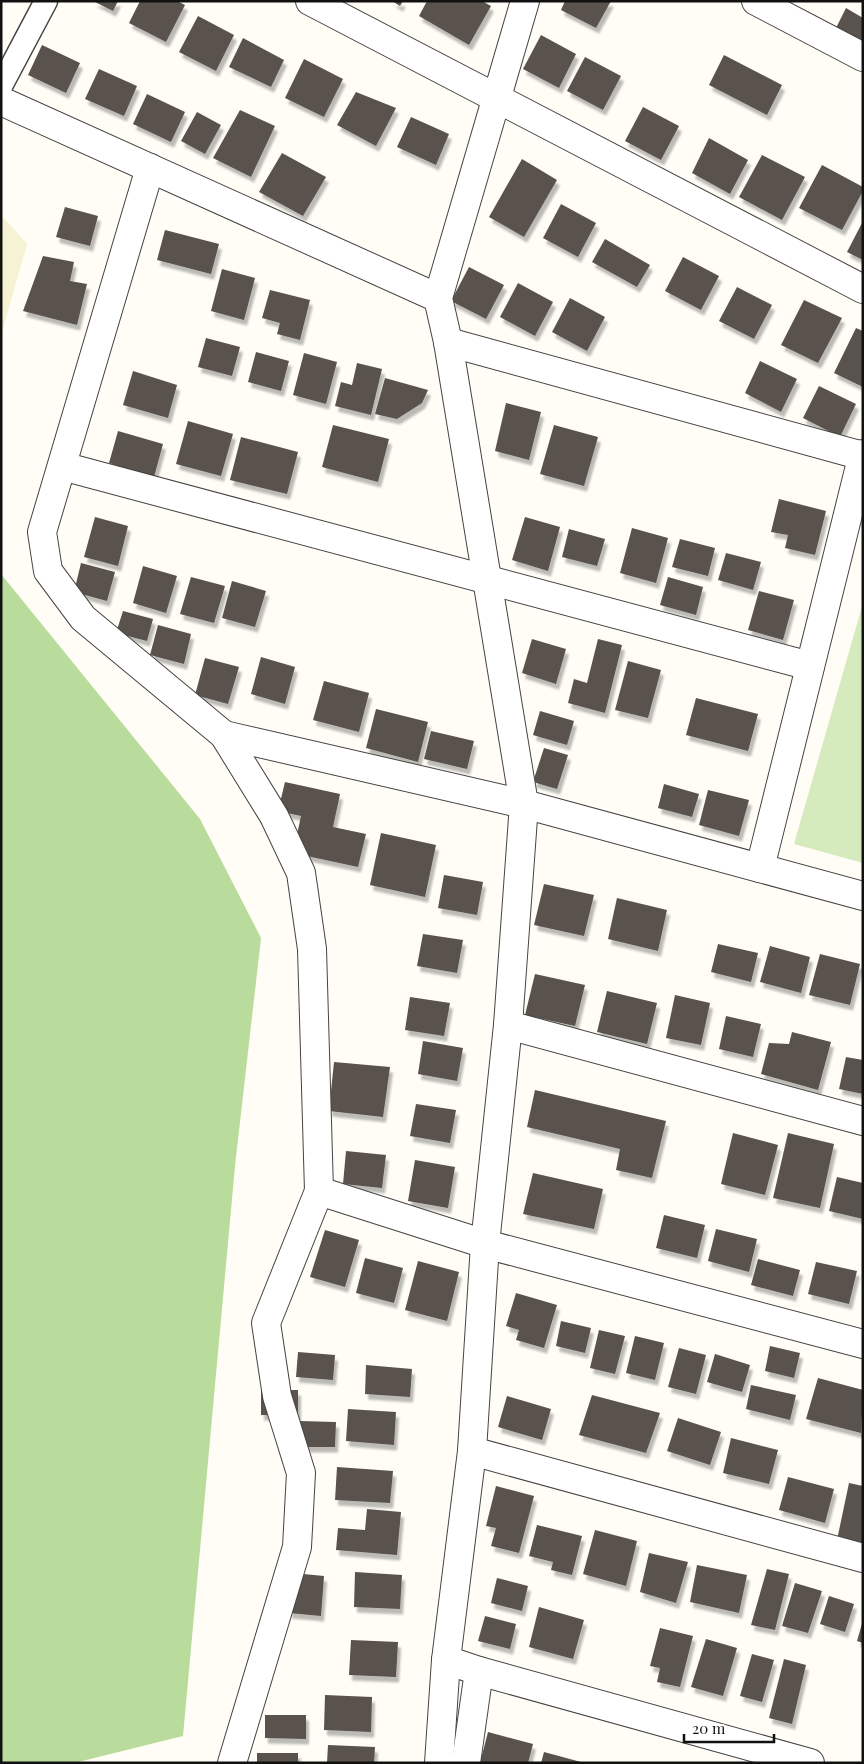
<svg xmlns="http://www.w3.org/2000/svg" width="864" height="1764" font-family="'Playfair Display',serif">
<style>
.farmland{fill:#f6f3d4}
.green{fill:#d5ebbd}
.forest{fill:#b9dc9c}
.building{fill:#5a524d;filter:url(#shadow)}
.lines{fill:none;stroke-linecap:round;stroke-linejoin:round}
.pedestrian-casing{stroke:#444;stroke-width:25}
.minor-casing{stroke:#444;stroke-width:30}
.pedestrian{stroke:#fff;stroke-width:22}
.minor{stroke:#fff;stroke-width:28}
</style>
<defs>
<filter id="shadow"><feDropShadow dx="3" dy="5.5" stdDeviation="1" flood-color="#0004"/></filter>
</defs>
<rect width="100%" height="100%" fill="#fffdf5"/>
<path class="farmland" d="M1,215L27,244L1,336Z"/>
<path class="green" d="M863,603V863L794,844Z"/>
<path class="forest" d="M1,574L200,819L261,938L235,1166L183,1736L74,1763H1Z"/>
<g class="building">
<path d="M93,1H118L113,11Z"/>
<path d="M140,1H177L185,5L166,42L129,23Z"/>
<path d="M392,1H403L400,6Z"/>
<path d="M427,1H482L491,6L469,45L419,16Z"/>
<path d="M565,1H611L596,28L561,10Z"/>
<path d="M846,8L863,18V43L836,28Z"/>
<path d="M198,16L234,35L216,71L179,52Z"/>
<path d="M541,35L576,54L559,88L523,69Z"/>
<path d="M243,38L284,60L271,87L229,67Z"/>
<path d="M42,45L80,63L66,93L28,75Z"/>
<path d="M724,55L782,85L767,115L709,85Z"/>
<path d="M585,57L621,76L603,110L567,91Z"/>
<path d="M304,59L343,79L324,117L285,98Z"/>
<path d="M99,69L137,86L124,116L85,99Z"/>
<path d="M356,92L396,108L376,146L337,125Z"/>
<path d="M147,94L185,112L171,142L133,124Z"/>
<path d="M643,107L679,126L661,160L625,141Z"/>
<path d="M240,110L275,126L251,177L213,158Z"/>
<path d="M197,112L221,125L205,154L181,141Z"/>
<path d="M411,117L449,134L436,165L397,147Z"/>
<path d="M709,138L748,160L730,194L692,173Z"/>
<path d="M282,153L326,177L303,216L259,192Z"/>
<path d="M762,155L805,177L782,220L739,197Z"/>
<path d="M522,159L557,180L524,237L489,217Z"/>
<path d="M822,165L863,187V191L842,230L799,208Z"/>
<path d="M561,204L596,223L578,257L543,238Z"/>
<path d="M65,207L98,216L90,246L56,237Z"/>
<path d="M863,221V260L847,252Z"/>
<path d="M165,230L219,244L211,274L157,260Z"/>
<path d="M605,239L650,265L637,287L592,262Z"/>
<path d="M43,256L74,262L70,281L87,284L77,325L23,311Z"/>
<path d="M683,257L719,276L701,310L665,291Z"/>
<path d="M469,267L504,285L486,319L451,301Z"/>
<path d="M222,269L255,278L244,320L211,311Z"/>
<path d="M518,283L553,302L535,336L500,317Z"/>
<path d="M737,287L772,305L754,339L719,321Z"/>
<path d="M270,290L310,300L300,340L277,334L280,323L262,318Z"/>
<path d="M570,298L605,317L587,351L552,332Z"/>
<path d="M804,300L842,318L818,363L781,345Z"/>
<path d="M856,328L863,331V387L834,373Z"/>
<path d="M206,338L240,347L232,376L198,367Z"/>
<path d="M256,352L289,361L281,391L248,382Z"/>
<path d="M304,353L337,362L326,404L293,395Z"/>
<path d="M760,361L797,379L781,412L745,393Z"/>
<path d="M357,363L382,369L371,415L335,406L341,382L352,385Z"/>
<path d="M133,371L177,385L168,418L123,405Z"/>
<path d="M385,378L428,390L422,403L397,419L375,414Z"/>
<path d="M819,386L856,404L840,437L803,418Z"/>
<path d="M506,403L541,412L529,460L495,451Z"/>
<path d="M188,421L233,434L221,476L176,464Z"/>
<path d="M333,425L389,439L378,482L322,467Z"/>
<path d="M554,425L598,437L584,486L540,474Z"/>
<path d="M118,431L163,444L154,477L109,463Z"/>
<path d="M241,437L298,452L287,494L230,480Z"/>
<path d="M779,499L826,511L815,555L785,548L788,535L771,532Z"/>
<path d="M95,517L128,526L118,566L84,557Z"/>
<path d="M525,517L560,527L548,571L512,560Z"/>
<path d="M632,528L668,538L656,583L620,573Z"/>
<path d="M569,529L605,539L597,566L562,557Z"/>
<path d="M680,539L715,548L708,576L672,567Z"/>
<path d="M726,553L761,562L753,590L718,580Z"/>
<path d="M81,563L115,572L107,601L74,592Z"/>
<path d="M143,566L177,576L166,613L133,603Z"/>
<path d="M191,577L225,586L214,623L180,614Z"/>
<path d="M668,577L703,587L696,615L660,605Z"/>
<path d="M232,581L266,591L255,627L222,618Z"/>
<path d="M759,591L794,600L783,640L748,630Z"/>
<path d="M123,611L153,619L147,641L116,633Z"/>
<path d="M158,625L191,634L184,664L150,655Z"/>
<path d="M532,639L566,649L556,684L522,673Z"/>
<path d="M598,639L622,645L605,713L568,703L574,679L587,683Z"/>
<path d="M261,657L295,667L285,704L251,694Z"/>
<path d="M205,658L239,667L228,704L195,695Z"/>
<path d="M628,661L661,670L648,718L615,710Z"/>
<path d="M324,681L369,693L359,732L313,720Z"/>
<path d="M696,698L758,714L748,751L686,735Z"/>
<path d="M376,709L428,722L418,762L366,748Z"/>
<path d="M540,711L574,721L567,745L533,735Z"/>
<path d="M431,731L474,741L467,769L424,759Z"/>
<path d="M544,748L568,755L557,789L533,782Z"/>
<path d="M285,782L340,794L333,827L366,834L358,867L293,853L301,816L278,811Z"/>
<path d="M664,784L699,794L692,817L658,808Z"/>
<path d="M708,790L749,800L739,836L699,825Z"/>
<path d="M381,833L436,845L425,897L370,885Z"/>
<path d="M444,875L483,882L477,915L438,908Z"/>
<path d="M544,884L594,895L584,936L534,925Z"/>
<path d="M617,898L667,910L658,951L608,939Z"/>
<path d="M423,934L463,940L457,973L417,966Z"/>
<path d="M718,944L758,953L751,982L711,972Z"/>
<path d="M770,946L810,957L801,993L760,982Z"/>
<path d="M820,954L860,964L850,1005L809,995Z"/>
<path d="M535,974L585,985L575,1026L525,1015Z"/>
<path d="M607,991L657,1003L647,1044L597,1032Z"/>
<path d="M675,995L710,1003L701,1045L666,1038Z"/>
<path d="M410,997L450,1003L444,1036L405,1030Z"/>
<path d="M726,1016L761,1024L753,1057L719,1049Z"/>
<path d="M792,1032L831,1042L818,1090L761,1074L769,1043L789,1044Z"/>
<path d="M423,1041L463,1048L457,1081L418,1074Z"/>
<path d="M846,1057L863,1060V1094L839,1089Z"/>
<path d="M334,1062L390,1067L383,1117L329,1111Z"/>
<path d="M535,1090L666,1121L652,1178L616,1170L620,1149L527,1127Z"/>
<path d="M416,1104L456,1110L450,1143L410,1136Z"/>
<path d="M733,1133L778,1145L765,1195L721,1184Z"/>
<path d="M788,1133L834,1144L820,1208L773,1198Z"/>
<path d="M346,1151L386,1155L382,1188L343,1184Z"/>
<path d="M415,1160L455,1167L448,1208L408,1201Z"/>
<path d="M533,1173L603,1189L594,1229L523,1214Z"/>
<path d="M837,1177L863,1183V1219L829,1211Z"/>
<path d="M664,1215L705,1225L697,1258L656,1248Z"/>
<path d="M716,1229L757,1239L749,1272L708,1261Z"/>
<path d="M325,1230L359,1240L345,1287L310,1277Z"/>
<path d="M365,1258L403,1268L394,1303L356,1293Z"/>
<path d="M758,1259L800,1270L793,1296L751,1285Z"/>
<path d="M418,1261L459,1272L447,1321L405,1310Z"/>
<path d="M816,1262L857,1271L849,1304L808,1294Z"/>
<path d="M516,1293L557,1305L544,1348L516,1340L519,1330L506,1326Z"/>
<path d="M561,1321L591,1328L585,1353L556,1346Z"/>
<path d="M599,1330L625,1336L615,1374L590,1368Z"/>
<path d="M635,1336L664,1343L655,1380L626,1373Z"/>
<path d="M770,1346L800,1353L794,1378L765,1371Z"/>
<path d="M679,1348L706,1355L696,1394L668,1387Z"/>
<path d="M298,1352L335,1355L333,1380L296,1377Z"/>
<path d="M715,1354L750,1365L742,1392L707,1382Z"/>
<path d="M366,1365L412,1369L410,1397L365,1394Z"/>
<path d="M818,1378L863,1390L861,1433L806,1419Z"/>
<path d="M751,1385L796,1395L790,1420L746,1409Z"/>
<path d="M261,1390H298V1416L261,1415Z"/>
<path d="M592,1395L660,1413L646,1453L579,1435Z"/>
<path d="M507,1396L551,1409L542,1440L498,1427Z"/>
<path d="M348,1409L396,1412L394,1445L346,1441Z"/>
<path d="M678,1418L721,1432L710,1465L667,1451Z"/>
<path d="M299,1421L336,1422L335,1447H299Z"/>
<path d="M731,1438L778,1450L769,1484L723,1473Z"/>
<path d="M337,1467L393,1471L390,1503L335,1500Z"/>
<path d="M788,1477L834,1489L825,1523L779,1510Z"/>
<path d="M849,1483L863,1486V1545L837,1540Z"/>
<path d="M496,1486L534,1496L519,1553L491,1546L496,1528L486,1526Z"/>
<path d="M367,1509L401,1512L397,1555L336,1550L338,1528L365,1530Z"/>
<path d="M537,1525L582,1536L572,1575L551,1570L553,1562L529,1556Z"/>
<path d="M595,1530L637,1541L626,1586L583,1574Z"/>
<path d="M649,1553L688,1562L676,1603L640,1592Z"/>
<path d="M697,1565L747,1575L739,1613L690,1602Z"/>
<path d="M767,1569L789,1574L775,1630L751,1625Z"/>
<path d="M355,1572L402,1575L400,1609L354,1607Z"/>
<path d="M293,1573L324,1576L321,1616L289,1613Z"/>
<path d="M497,1578L528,1586L522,1611L491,1603Z"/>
<path d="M795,1583L822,1591L808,1633L782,1626Z"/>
<path d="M829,1596L854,1604L845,1632L820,1624Z"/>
<path d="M539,1607L584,1620L573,1659L529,1647Z"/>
<path d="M485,1616L516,1624L510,1649L478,1641Z"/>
<path d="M863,1620V1643L857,1641Z"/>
<path d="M660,1628L693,1636L680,1687L657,1682L660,1668L650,1666Z"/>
<path d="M706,1639L737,1648L723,1696L691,1687Z"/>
<path d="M351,1640L398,1642L396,1677L349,1675Z"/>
<path d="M752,1654L774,1660L762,1702L740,1696Z"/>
<path d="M784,1659L806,1665L792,1724L769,1718Z"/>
<path d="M325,1695L372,1697L371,1732L324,1730Z"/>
<path d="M265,1715H306V1739L265,1738Z"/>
<path d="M488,1732L533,1744L528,1763H480Z"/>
<path d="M328,1745L375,1747L374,1763H327Z"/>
<path d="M544,1752L581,1762V1763H541Z"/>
<rect x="257" y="1753" width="41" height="10"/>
</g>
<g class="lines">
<defs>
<path id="pedestrian" d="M1,86L46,1"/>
<g id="minor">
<path d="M310,1L863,289"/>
<path d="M756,1L863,57"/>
<path d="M1,101L438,298"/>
<path d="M150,168L42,532L48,571L83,618L224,735L274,816L301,873L312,949L319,1191L266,1323L277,1396L301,1473L297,1547L232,1763"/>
<path d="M448,342L863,456"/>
<path d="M62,466L810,666"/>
<path d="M224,735L524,804L863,896"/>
<path d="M760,868L863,454"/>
<path d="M508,1025L863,1121"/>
<path d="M319,1191L485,1244L863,1344"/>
<path d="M472,1451L863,1558"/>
<path d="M446,1660L479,1671L810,1763"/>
<path d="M439,1763L446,1660L472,1451L485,1244L508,1025L524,804L448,342L438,298L525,1"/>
<path d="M466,1763L479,1671"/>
</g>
</defs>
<use href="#pedestrian" class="pedestrian-casing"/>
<use href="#minor" class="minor-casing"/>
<use href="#pedestrian" class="pedestrian"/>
<use href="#minor" class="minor"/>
</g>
<rect width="864" height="1764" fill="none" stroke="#111111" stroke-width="5"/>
<path d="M684 1734v8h90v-8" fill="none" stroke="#111111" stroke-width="2.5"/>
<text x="692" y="1734" font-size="15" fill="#111111" stroke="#ffffff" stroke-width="4" paint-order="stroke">20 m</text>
</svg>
